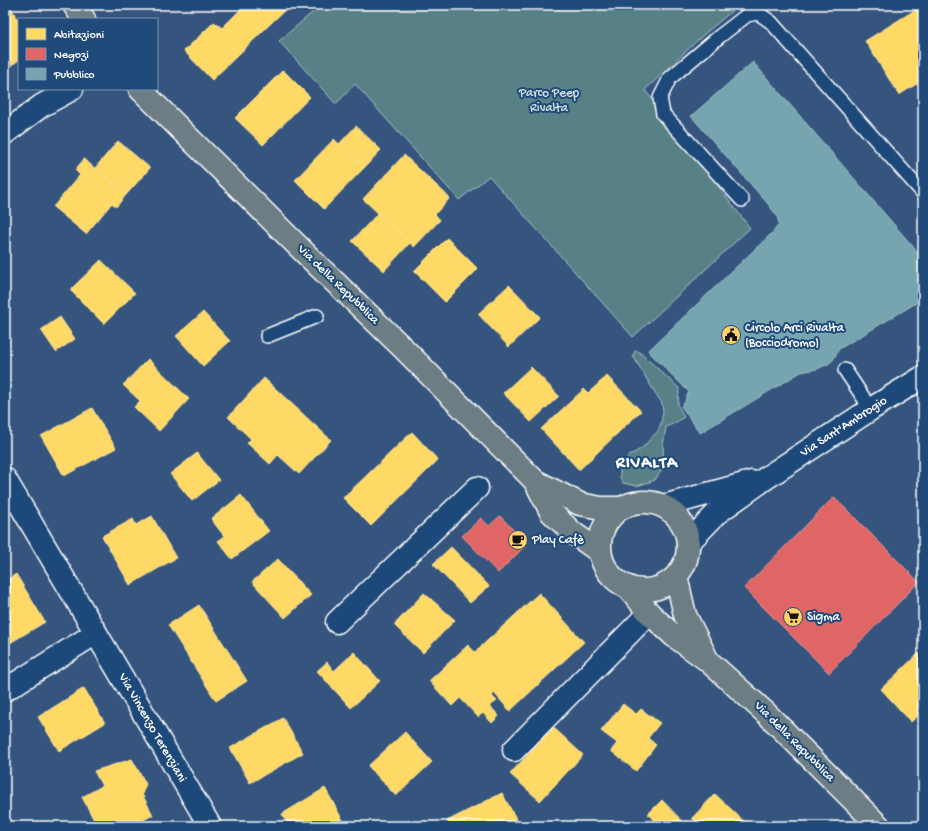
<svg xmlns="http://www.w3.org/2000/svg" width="928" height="831" font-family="'Gochi Hand',sans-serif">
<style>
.green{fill:#588187;stroke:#acc0c3}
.homes{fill:#ffd966;stroke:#ffe494}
.shops{fill:#e06666;stroke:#e99494}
.public{fill:#76a5af;stroke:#9fc0c7}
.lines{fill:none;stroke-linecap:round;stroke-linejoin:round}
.lane-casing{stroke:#fff;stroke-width:16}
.street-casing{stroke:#fff;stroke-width:25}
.secondary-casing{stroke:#fff;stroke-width:25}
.primary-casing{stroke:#fff;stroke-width:25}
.lane{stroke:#1f4a7a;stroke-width:13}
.street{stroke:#1f4a7a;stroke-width:22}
.secondary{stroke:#1f4a7a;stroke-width:22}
.primary{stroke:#6c7e84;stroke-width:22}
.labels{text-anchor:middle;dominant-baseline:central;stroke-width:4;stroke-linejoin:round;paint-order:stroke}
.park-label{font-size:13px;fill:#d5e0e1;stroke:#1f4a7a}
.street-label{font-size:13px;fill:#fff;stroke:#1f4a7a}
.poi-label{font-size:13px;fill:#fff;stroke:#1f4a7a;text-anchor:start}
.district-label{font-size:17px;font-weight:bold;letter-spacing:1px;fill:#fff;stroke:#1f4a7a}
</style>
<rect width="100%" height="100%" fill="#35557f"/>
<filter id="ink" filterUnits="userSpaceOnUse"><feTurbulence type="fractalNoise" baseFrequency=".025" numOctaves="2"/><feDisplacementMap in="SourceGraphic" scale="8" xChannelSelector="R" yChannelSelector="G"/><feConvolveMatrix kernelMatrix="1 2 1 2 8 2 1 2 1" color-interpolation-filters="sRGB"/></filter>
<g filter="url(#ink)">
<g class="green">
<path d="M321,5H739L702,36L645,90L750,228L633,337L489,176L459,200L355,84L336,104L279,41Z"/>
<path d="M635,351H638L679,388L678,405L684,417L675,423L666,427L663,445L664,462L661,471L655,480L637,486L623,483L620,477V469L629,456L642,448L658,431L661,423L663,412L662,403L654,391L633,356Z"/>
</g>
<g class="homes">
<path d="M5,5H9L19,21V60L10,66L5,58Z"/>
<path d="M245,5H290L212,80L184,51L214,22L222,28Z"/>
<path d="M923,5V80L899,95L865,41Z"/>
<path d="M283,70L310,97L263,145L235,118Z"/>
<path d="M356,126L381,150L364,168L339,144Z"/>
<path d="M334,139L364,168L324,209L295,180Z"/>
<path d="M118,141L150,168L126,195L95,168Z"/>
<path d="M404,155L450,198L435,214L440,220L414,247L363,199Z"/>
<path d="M84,159L126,195L116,207L112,203L86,234L53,207L80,175L75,170Z"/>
<path d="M378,213L410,243L384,271L352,241Z"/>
<path d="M447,238L478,269L445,302L414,271Z"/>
<path d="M101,260L135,293L104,324L70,290Z"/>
<path d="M509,285L540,317L509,347L478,314Z"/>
<path d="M203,312L230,341L203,366L176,336Z"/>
<path d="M60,317L75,339L56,352L41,330Z"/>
<path d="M148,359L189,399L159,431L134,407L140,401L123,385Z"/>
<path d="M531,367L559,396L531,422L503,393Z"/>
<path d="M607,376L641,411L579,470L541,429L584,389L588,393Z"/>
<path d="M264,378L331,440L299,474L278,455L270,464L247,443L251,439L228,417Z"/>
<path d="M92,408L116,448L64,476L41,436Z"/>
<path d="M412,432L438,460L371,526L343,498Z"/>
<path d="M197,453L219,480L192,501L170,474Z"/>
<path d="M241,495L269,531L232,559L218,541L224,536L211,519Z"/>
<path d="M152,516L176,558L130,585L102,536L133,519L136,525Z"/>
<path d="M451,547L489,586L470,603L433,564Z"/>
<path d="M278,559L311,595L285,618L252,582Z"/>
<path d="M16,574L45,622L5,646V581Z"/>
<path d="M424,593L455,620L423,653L394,625Z"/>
<path d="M539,593L584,642L510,711L494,693L492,696L497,701L490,706L499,716L492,723L483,713L478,717L460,698L452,706L429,681L468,645L475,652Z"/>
<path d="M199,605L247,681L216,701L168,625Z"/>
<path d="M354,652L380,681L351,708L317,671L327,662L334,671Z"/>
<path d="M919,653L923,657V711L911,722L881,689Z"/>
<path d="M84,688L105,723L59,751L38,717Z"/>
<path d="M623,704L636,714L641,709L660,723L648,738L656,745L636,771L611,751L617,743L601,731Z"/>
<path d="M283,718L303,753L250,783L230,748Z"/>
<path d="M553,727L583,755L540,801L510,774Z"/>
<path d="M405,732L432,762L396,796L368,766Z"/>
<path d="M132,759L146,784L142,794L153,815L132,826H97L82,797L102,786L94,771Z"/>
<path d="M325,788L346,826H289L282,814Z"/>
<path d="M502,793L520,826H450L447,821Z"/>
<path d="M715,794L749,826H700L692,818Z"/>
<path d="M662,800L687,826H659L648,814Z"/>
</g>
<g class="shops">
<path d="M834,497L919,582L829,673L744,588Z"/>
<path d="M500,516L527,544L498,573L462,536L481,518L489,526Z"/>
</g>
<path class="public" d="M753,62L923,258V299L839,349L833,360L828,364L817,369L801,372L700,433L681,406L685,402L686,397L689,392L648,351L773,232L779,224L777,216L768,204L691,116Z"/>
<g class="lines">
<defs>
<g id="lane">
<path d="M742,200L663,114L660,98L670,78L720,36L747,15L758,13L771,22L778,30L923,193"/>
<path d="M267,336L317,316"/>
<path d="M845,370L871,409"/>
</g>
<g id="street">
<path d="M5,479L210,826"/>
<path d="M337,622L477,488"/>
<path d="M5,690L96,633"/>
<path d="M514,750L649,613"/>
</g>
<g id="secondary">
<path d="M5,133L41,106L72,89"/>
<path d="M663,506L751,482"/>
<path d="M688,543L717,513L766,478L871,409L923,377"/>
</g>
<g id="primary">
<path d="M74,5L84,19"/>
<path d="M140,89L313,261L403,348L535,481L580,504L601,508H621"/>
<path d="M535,481L551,512L573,533L600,552"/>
<circle cx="644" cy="546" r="44"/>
<path d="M676,576L685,615L706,657"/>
<path d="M628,587L649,613L674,636L707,660L767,714L879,826"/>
</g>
</defs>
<use href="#lane" class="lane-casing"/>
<use href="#street" class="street-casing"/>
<use href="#secondary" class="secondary-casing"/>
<use href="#primary" class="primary-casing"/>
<use href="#lane" class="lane"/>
<use href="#street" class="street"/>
<use href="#secondary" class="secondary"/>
<use href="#primary" class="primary"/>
</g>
</g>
<defs>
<symbol id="civic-disc" viewBox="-11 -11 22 22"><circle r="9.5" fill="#ffd166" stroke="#1f4a7a"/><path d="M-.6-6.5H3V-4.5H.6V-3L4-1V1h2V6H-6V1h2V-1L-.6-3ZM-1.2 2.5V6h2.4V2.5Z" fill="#111"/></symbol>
<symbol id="cafe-disc" viewBox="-11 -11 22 22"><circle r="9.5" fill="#ffd166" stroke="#1f4a7a"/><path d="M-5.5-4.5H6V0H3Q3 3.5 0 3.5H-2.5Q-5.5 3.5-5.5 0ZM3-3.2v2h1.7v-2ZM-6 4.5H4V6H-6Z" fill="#111"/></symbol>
<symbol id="supermarket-disc" viewBox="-11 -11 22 22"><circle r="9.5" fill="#ffd166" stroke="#1f4a7a"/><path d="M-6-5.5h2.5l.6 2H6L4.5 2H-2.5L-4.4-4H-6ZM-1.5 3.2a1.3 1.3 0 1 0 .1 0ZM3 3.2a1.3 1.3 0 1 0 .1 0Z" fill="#111"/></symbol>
</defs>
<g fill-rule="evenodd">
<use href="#civic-disc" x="720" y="324" width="22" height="22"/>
<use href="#cafe-disc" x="507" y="529" width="22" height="22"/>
<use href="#supermarket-disc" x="782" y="606" width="22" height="22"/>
</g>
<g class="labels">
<g class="park-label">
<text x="549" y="93">Parco Peep<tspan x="549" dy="15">Rivalta</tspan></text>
</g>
<g class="street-label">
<text transform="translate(338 285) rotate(44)">Via della Repubblica</text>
<text transform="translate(844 427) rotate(-33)">Via Sant'Ambrogio</text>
<text transform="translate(152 728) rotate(60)">Via Vincenzo Terenziani</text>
<text transform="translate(794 742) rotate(45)">Via della Repubblica</text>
</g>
<g class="poi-label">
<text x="745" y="328">Circolo Arci Rivalta<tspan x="745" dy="15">(Bocciodromo)</tspan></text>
<text x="532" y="540">Play Cafè</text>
<text x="807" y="617">Sigma</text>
</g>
<g class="district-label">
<text x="647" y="464">RIVALTA</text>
</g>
</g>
<rect width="928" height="831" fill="none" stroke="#1f4a7a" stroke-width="20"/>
<rect x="10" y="10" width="908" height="811" fill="none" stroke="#fff" stroke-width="1.5" filter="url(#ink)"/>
<rect x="18" y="18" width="140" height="72" fill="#1f4a7a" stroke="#7992af"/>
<rect x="26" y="28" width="20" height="12" fill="#ffd966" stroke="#7992af"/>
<text x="54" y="38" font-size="12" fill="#ffffff">Abitazioni</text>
<rect x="26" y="48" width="20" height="12" fill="#e06666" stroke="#7992af"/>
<text x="54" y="58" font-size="12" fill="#ffffff">Negozi</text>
<rect x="26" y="68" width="20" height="12" fill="#76a5af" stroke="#7992af"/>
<text x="54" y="78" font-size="12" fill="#ffffff">Pubblico</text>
</svg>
